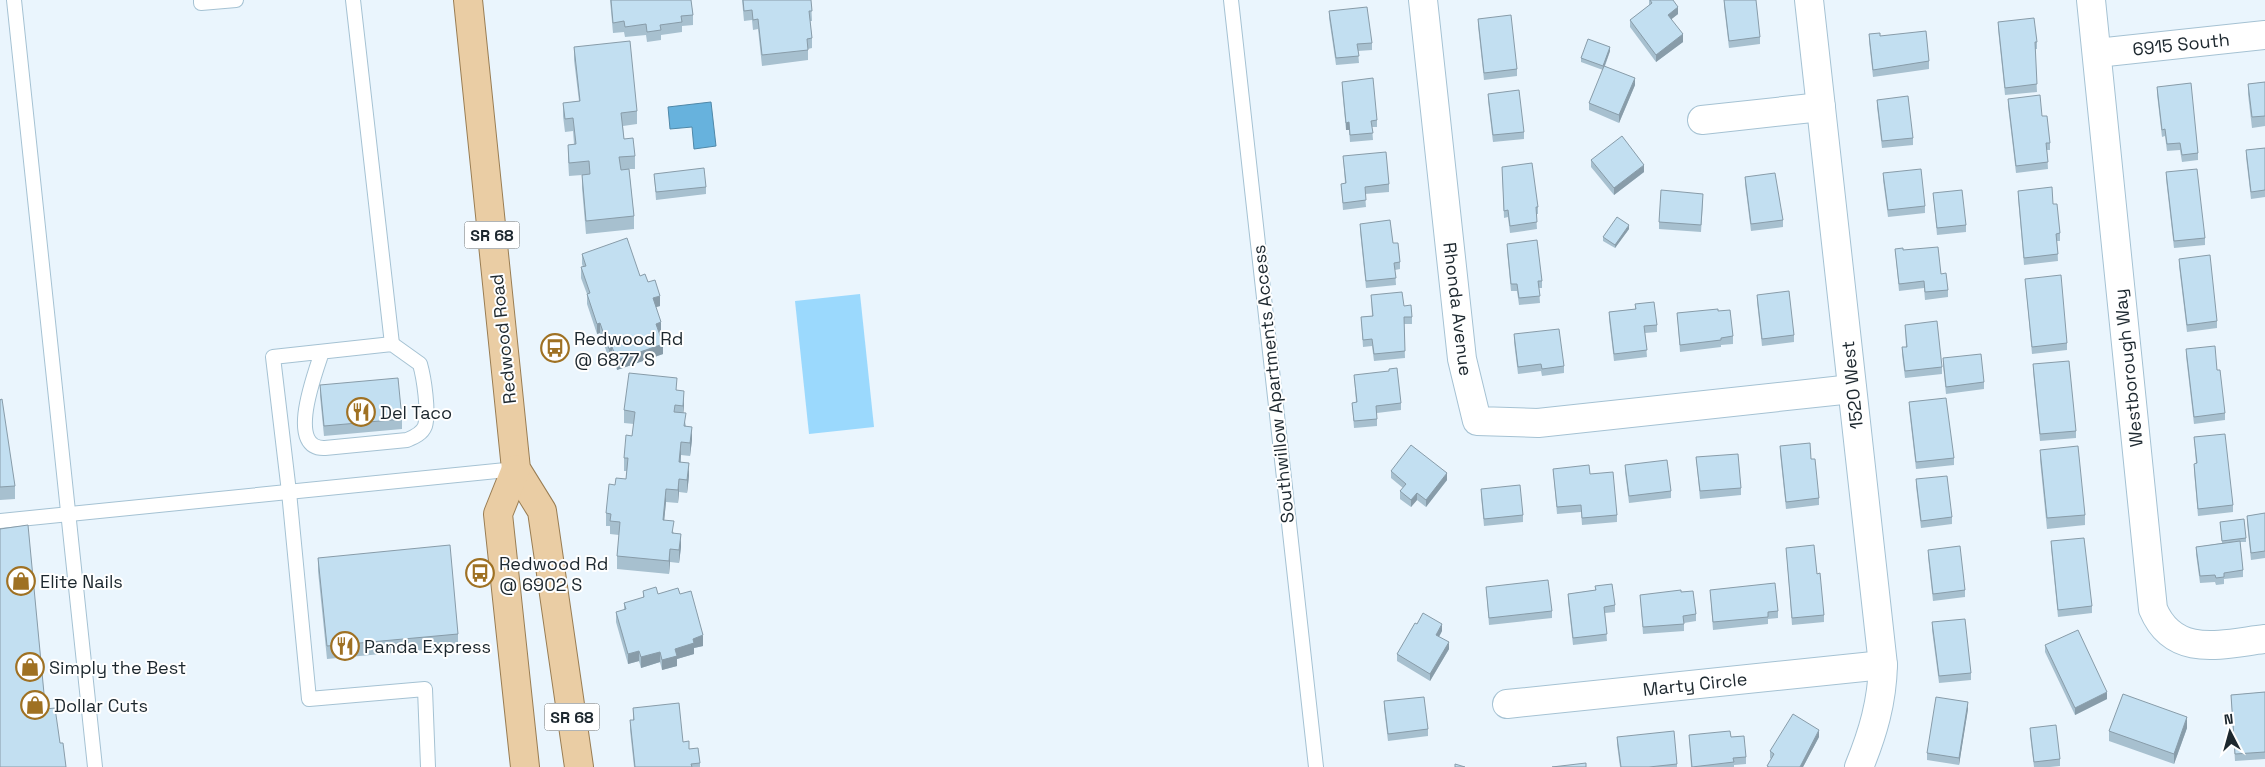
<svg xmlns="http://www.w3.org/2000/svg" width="2265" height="767" font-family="'Space Grotesk',sans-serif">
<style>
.green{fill:#9bd9fd}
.water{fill:#67b2dd;stroke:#5088a8}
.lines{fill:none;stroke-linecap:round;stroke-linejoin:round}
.lane-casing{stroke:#a5c2d3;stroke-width:16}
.street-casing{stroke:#a5c2d3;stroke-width:30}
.primary-casing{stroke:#997d53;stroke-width:30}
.lane{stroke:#fff;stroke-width:14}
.street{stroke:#fff;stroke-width:28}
.primary{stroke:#eacda4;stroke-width:28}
.wall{fill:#a7c0cf}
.shaded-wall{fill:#889ca9}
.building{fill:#c2dff1;stroke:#889ca9}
.labels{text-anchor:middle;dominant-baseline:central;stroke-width:4;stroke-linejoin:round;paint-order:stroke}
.shield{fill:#fff;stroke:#60686d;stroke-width:1}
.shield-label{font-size:16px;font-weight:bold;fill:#1c272e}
.street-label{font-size:18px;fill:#1c272e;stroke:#fff}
.poi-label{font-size:18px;fill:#1c272e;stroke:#fff;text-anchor:start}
</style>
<rect width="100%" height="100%" fill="#eaf5fd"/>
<path class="green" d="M860,294L874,427L809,434L795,301Z"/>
<path class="water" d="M711,102L716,146L694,149L692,127L670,129L668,107Z"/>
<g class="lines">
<defs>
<g id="lane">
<path d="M14,0L95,767"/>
<path d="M201,0V3L236,0"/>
<path d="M353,0L392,344"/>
<path d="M1231,0L1316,767"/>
<path d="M322,352C316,371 285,450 325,448L407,440C414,437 422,434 425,426C429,412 424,378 420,364L392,344L273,357L289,492L309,699L425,689L428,767"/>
<path d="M0,521L516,469"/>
</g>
<g id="street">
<path d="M1423,0L1462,359L1477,421L1538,423L1852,389"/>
<path d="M1809,0L1883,665C1882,702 1873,733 1859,767"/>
<path d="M2091,0L2153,609C2174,659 2222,644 2265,639"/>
<path d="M2097,53L2265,35"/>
<path d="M1702,120L1821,107"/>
<path d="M1507,704L1883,665"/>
</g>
<g id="primary">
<path d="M468,0L516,469L542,511L579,767"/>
<path d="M516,469L498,514L525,767"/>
</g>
</defs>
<use href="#lane" class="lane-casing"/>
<use href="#street" class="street-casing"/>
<use href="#primary" class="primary-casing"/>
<use href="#lane" class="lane"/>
<use href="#street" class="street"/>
<use href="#primary" class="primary"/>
</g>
<g class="wall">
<path d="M610,0H691L693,15V25L682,26V32L661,35V40L647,42L646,35L625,37L624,32L613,33Z"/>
<path d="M742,0H811L812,21H810L812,38V48L808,49V60L762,66L758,29L753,30L752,20L744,21Z"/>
<path d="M1649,0H1673L1678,14L1671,19L1683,42L1656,62L1630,27V20L1649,6Z"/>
<path d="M1724,0L1760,37V44L1729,48L1724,6Z"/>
<path d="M1329,11L1372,43V50L1358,51L1359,63L1336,65L1329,18Z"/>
<path d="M1478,19L1517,69V76L1484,80L1478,26Z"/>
<path d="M1998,22L2037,42V49H2035L2037,92L2005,95L1998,29Z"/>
<path d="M1869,34L1880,36L1929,61V69L1873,77L1869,41Z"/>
<path d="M574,47L637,111V124L623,126L624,139L635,156V169H629L634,216V229L586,234L582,188V175L569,176L568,158V145L574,144L573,131L565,132L563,116V103L579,101L574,60Z"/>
<path d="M1610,51L1605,66L1635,85L1619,123L1589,110V103L1603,70L1581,62V58Z"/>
<path d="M1342,82L1377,120V127H1372L1373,140L1350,142L1349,130H1346L1342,89Z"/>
<path d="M2265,82V126L2252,128L2248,94V84Z"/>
<path d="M2157,87L2198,153V160L2182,162L2180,150L2167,151L2165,136L2162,137L2157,94Z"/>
<path d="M1488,94L1524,132V139L1493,142L1488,101Z"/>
<path d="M2008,99L2042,116L2050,143V150H2047L2048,169L2016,173L2008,106Z"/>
<path d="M1877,100L1913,138V145L1882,148L1877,107Z"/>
<path d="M2265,148V197L2251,199L2246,157V150Z"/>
<path d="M1343,156L1389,184V192L1365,194L1366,207L1343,210L1341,184L1345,183Z"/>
<path d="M1591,160L1644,172L1614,195L1591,167Z"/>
<path d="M1502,167L1538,207V214H1536L1537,229L1510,233L1508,217L1504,218Z"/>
<path d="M2166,172L2205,238V245L2174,248L2166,179Z"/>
<path d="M1883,173L1925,206V213L1888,217L1883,180Z"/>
<path d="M654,174L706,187V194L656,200Z"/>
<path d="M1745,177L1783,220V227L1751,231L1745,184Z"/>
<path d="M2018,191L2053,204L2060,233V241H2057L2058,261L2024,265L2018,198Z"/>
<path d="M1933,193L1966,225V232L1937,235Z"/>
<path d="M1703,201L1701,232L1659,229V222Z"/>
<path d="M1360,224L1393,243L1400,262V269L1395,270L1396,285L1366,288L1360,231Z"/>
<path d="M1629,229L1615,248L1603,241V237Z"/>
<path d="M1507,244L1542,281V288H1539L1540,303L1519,305L1517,291H1511L1507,251Z"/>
<path d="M1895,249L1903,250L1941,274L1948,290V297L1925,300L1924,288L1899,291Z"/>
<path d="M582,254L640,276L648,282L660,306L656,307L661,332L659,333L663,354L617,370L612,358L609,359L600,333L597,334L587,304V294L581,278V267H583L582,264Z"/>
<path d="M2179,259L2217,321V328L2187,332L2179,266Z"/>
<path d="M2025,279L2067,343V350L2032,354Z"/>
<path d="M1371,295L1404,306L1412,317V324H1404L1405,358L1374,361L1372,346L1363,347L1361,317L1372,316Z"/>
<path d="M1757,295L1794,335V342L1762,346L1757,302Z"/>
<path d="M1635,304L1657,325V332L1645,333L1647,357L1614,361L1609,319V312L1635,309Z"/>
<path d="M1718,311L1733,336V344L1721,345V347L1680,352L1677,313Z"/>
<path d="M1905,325L1942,367V374L1905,378L1902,354V347H1906Z"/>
<path d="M1514,334L1564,366V373L1542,376L1541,371L1518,374L1514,342Z"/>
<path d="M2186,349L2217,370L2225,413V420L2194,424L2186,356Z"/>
<path d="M1943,358L1984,382V389L1946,394L1943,365Z"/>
<path d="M2033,364L2076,431V438L2040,441L2033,371Z"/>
<path d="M1354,375L1401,403V410L1377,413V426L1354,428L1352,403L1356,402Z"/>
<path d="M320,385L402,419V429L324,436L320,396Z"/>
<path d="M677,391L684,404L683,413L686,426L692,440L690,456L681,455V463L689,476L687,493L679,492L678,503L666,502L664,520L674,533L681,547L679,563L670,562L669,574L617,569V556L619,535L610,534V526H606V513L615,485L626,479L627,471H624V458L632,436L634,424L624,423V410Z"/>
<path d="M0,399L15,486V499L0,500Z"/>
<path d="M1909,402L1954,458V465L1916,469L1909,409Z"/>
<path d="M2194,437L2233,505V512L2198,516L2194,471V464H2196Z"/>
<path d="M1780,446L1811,459L1819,498V505L1786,509L1780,453Z"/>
<path d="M2040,450L2085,515V525L2047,529L2040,460Z"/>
<path d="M1696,457L1741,488V495L1700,499Z"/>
<path d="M1625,465L1671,491V498L1629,503L1625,472Z"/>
<path d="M1553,469L1617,515V522L1582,525L1581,512L1557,514Z"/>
<path d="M1391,471L1447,480L1426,507L1417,500L1411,507L1400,499V491L1403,488L1391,478Z"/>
<path d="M1916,479L1952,517V524L1921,528L1916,486Z"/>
<path d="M1481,489L1523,515V522L1484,526L1481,496Z"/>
<path d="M2265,513V558L2251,560L2247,523V516Z"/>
<path d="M2220,522L2246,538V542H2240L2243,570V577L2224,579V584L2216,585L2215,582L2200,583L2196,554V547L2222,543Z"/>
<path d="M0,529L45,704V709L60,743L0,767Z"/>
<path d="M2051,541L2092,606V613L2058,617L2051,548Z"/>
<path d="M1786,548L1817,574L1824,615V622L1792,625Z"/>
<path d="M1928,550L1965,590V597L1933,601L1928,557Z"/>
<path d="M318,558L458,634V647L327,659L318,571Z"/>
<path d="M1595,586L1615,605V612L1605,613L1607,641L1573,645L1568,601V594L1595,590Z"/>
<path d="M1486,587L1552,611V618L1489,625Z"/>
<path d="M1710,590L1778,611V618L1768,619V624L1713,630Z"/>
<path d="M643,591L658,594H680L703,646L694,648V654L677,659V666L662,670L660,662L641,668L639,661L628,664L616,622V612L624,610V603L643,598Z"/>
<path d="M1681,592L1696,614V621L1684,623V631L1643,634L1640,595Z"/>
<path d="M1932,622L1971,673V680L1939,683L1932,630Z"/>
<path d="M1442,631L1439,637L1449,649L1430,681L1397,661V654Z"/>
<path d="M2045,645L2107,699L2075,715L2045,652Z"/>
<path d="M2265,692V759L2235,761L2231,695Z"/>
<path d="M1384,701L1428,729V736L1388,741L1384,708Z"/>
<path d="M633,708L683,742L700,763V767H634L630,730V720H633Z"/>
<path d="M1968,709L1959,765L1927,760V753Z"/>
<path d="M2030,728L2060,759V766L2050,767H2034L2030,735Z"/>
<path d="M2187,728L2174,764L2109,741V731Z"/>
<path d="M1689,735L1731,737L1746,757V764L1734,765V767H1691Z"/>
<path d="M1617,737L1677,764V767H1620L1617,744Z"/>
<path d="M1819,737L1803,767H1767L1771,759L1770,758V751Z"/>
</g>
<g class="shaded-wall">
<path d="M1678,7V14L1668,22V15Z"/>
<path d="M1683,34V42L1656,62V55Z"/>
<path d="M1610,47V51L1603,70V66Z"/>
<path d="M1635,78V85L1619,123V115Z"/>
<path d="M1349,122V130H1346V123Z"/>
<path d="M1644,165V172L1614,195V188Z"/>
<path d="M1629,225V229L1615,248V245Z"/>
<path d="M660,296V306L653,308V298Z"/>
<path d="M661,322V332L656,334V324Z"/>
<path d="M600,323V333L597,334V324Z"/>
<path d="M663,344V354L617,370V360Z"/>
<path d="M612,347V358L609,359V349Z"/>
<path d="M684,391V404L683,419V406Z"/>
<path d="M692,427V440L690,456V443Z"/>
<path d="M681,442V455L679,475V462Z"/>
<path d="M689,463V476L687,493V480Z"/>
<path d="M1447,473V480L1426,507V500Z"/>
<path d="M679,479V492L678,503V490Z"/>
<path d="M666,489V502L663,533V520Z"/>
<path d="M1417,493V500L1411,507V500Z"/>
<path d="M681,534V547L679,563V550Z"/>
<path d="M670,549V562L669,574V561Z"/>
<path d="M1442,624V631L1436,642V635Z"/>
<path d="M703,635V646L694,648V654L677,659V666L662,670V660L675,649L693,639Z"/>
<path d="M1449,642V649L1430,681V674Z"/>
<path d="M639,651V661L628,664V654Z"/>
<path d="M660,652V662L641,668V657Z"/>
<path d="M2107,692V699L2075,715V708Z"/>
<path d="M1968,702V709L1959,765V758Z"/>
<path d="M2187,717V728L2174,764V754Z"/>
<path d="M1819,730V737L1803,767H1800Z"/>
</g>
<g class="building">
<path d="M611,0H691L693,15L681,16L682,22L660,25L661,30L647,32L646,24L625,27L624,21L613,23Z"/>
<path d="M743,0H811L812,11H809L812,38L807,39L808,50L762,55L758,19L753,20L752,10L744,11Z"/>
<path d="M1650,0H1673L1678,7L1668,15L1683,34L1656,55L1630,20L1652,3Z"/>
<path d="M1724,0H1756L1760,37L1729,41Z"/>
<path d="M1367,7L1372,43L1357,44L1359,56L1336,58L1329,11Z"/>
<path d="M1511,15L1517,69L1484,73L1478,19Z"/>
<path d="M2034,18L2037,42H2035L2037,84L2005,88L1998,22Z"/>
<path d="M1926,31L1929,61L1873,70L1869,34L1880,33V36Z"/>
<path d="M1588,39L1610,47L1603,66L1581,58Z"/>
<path d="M630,41L637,111L621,113L624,139L633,138L635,156L619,157L621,170L629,169L634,216L586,221L582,175L590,174L589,161L569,163L568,145L576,144L573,118L565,119L563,103L580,101L574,47Z"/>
<path d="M1604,66L1635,78L1619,115L1589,103Z"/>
<path d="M1373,78L1377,120L1371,121L1373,133L1350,135L1349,122L1346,123L1342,82Z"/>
<path d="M2265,82V116L2252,117L2248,84Z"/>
<path d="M2191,83L2198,153L2182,155L2180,143L2167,144L2165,129L2162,130L2157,87Z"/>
<path d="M1519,90L1524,132L1493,135L1488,94Z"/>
<path d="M2040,95L2042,116H2047L2050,143H2046L2048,162L2016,166L2008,99Z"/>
<path d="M1908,96L1913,138L1882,141L1877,100Z"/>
<path d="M1622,136L1644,165L1614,188L1591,160Z"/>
<path d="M2265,148V190L2251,192L2246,150Z"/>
<path d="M1386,152L1389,184L1365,187L1366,200L1343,203L1341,184L1346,183L1343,156Z"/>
<path d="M1532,163L1538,207H1536L1537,222L1510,226L1508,210L1504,211L1502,167Z"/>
<path d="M704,168L706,187L656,192L654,174Z"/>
<path d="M1921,169L1925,206L1888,210L1883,173Z"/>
<path d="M2197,169L2205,238L2174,241L2166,172Z"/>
<path d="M1775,173L1783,220L1751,224L1745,177Z"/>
<path d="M2052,187L2053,204H2057L2060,233L2056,234L2058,254L2024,258L2018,191Z"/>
<path d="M1661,190L1703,194L1701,225L1659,222Z"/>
<path d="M1962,190L1966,225L1937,228L1933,193Z"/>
<path d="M1617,217L1629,225L1615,245L1603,237Z"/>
<path d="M1390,220L1393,243H1398L1400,262L1394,263L1396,278L1366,281L1360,224Z"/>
<path d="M627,238L640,276L645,274L648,282L655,280L660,296L653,298L661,322L656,324L663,344L617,360L612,347L609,349L600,323L597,324L587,294L590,293L581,267L586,266L582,254Z"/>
<path d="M1537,240L1542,281H1538L1540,296L1519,298L1517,284H1511L1507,244Z"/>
<path d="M1938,247L1941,274L1946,273L1948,290L1925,292L1924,281L1899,284L1895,249L1903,248V250Z"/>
<path d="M2210,255L2217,321L2187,325L2179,259Z"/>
<path d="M2061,275L2067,343L2032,347L2025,279Z"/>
<path d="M1789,291L1794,335L1762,339L1757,295Z"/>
<path d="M1402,292L1404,306L1411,305L1412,317H1404L1405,351L1374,354L1372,339L1363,340L1361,317L1373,316L1371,295Z"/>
<path d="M1654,302L1657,325L1644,326L1647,350L1614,354L1609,312L1636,309L1635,304Z"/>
<path d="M1718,309V311L1730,310L1733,336L1721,338V340L1680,345L1677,313Z"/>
<path d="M1937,321L1942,367L1905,371L1902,347H1907L1905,325Z"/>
<path d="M1559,329L1564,366L1542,369L1541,364L1518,367L1514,334Z"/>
<path d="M2215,346L2217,370H2220L2225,413L2194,417L2186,349Z"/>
<path d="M1981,354L1984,382L1946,387L1943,358Z"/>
<path d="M2069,361L2076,431L2040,434L2033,364Z"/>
<path d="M1397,368L1401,403L1376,406L1377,419L1354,421L1352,403L1357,402L1354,375L1389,371V369Z"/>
<path d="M629,373L677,378L676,390L684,391L683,406L675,405L674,412L686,413L684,426L692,427L690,443L681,442L679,462L689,463L687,480L679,479L678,490L666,489L663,520L674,521L672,533L681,534L679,550L670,549L669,561L617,556L620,522L610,521L611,514L606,513L609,484L615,485L616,478L626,479L628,458H624L626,435L632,436L635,412L624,410Z"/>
<path d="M398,378L402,419L324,426L320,385Z"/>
<path d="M1946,398L1954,458L1916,462L1909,402Z"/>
<path d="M0,399V400L2,399L15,486L0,487Z"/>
<path d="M2225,434L2233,505L2198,509L2194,464L2197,463L2194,437Z"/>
<path d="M1810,443L1811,459H1815L1819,498L1786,502L1780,446Z"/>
<path d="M1411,445L1447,473L1426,500L1417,493L1411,500L1400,491L1406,484L1391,471Z"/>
<path d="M2078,446L2085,515L2047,518L2040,450Z"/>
<path d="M1738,454L1741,488L1700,491L1696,457Z"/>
<path d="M1667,460L1671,491L1629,496L1625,465Z"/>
<path d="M1589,465L1590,474L1613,472L1617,515L1582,518L1581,505L1557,507L1553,469Z"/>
<path d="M1947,476L1952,517L1921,521L1916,479Z"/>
<path d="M1520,485L1523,515L1484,519L1481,489Z"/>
<path d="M2265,513V551L2251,553L2247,516Z"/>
<path d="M2244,519L2246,538L2222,541L2220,522Z"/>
<path d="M28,525L45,704L35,705L36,710L55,708L60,743H63L66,767H0V529Z"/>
<path d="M2084,538L2092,606L2058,610L2051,541Z"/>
<path d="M2240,541L2243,570L2224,573V577L2216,578L2215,575L2200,576L2196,547Z"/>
<path d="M450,545L458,634L327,646L318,558Z"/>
<path d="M1814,545L1817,574L1820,573L1824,615L1792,618L1786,548Z"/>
<path d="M1960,546L1965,590L1933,594L1928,550Z"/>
<path d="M1548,580L1552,611L1489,618L1486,587Z"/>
<path d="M1775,583L1778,611L1768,612V617L1713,622L1710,590Z"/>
<path d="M1612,584L1615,605L1604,607L1607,634L1573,638L1568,594L1596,590L1595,586Z"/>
<path d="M656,587L658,594L678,588L680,594L691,591L703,635L693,639L694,643L675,649L677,656L662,660L660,652L641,657L639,651L628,654L616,612L626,609L624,603L644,597L643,591Z"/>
<path d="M1681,590V592L1693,591L1696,614L1683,616L1684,624L1643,627L1640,595Z"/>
<path d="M1423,613L1442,624L1436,635L1449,642L1430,674L1397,654L1415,623L1417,624Z"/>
<path d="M1965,619L1971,673L1939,676L1932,622Z"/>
<path d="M2078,630L2107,692L2075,708L2045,645Z"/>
<path d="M2265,692V752L2235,754L2231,695Z"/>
<path d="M2123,694L2187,717L2174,754L2109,731Z"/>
<path d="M1424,697L1428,729L1388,734L1384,701Z"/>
<path d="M1936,697L1968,702L1959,758L1927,753Z"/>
<path d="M679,703L683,742L689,741V749L698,748L700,763L691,764L692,767H635L630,720H634L633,708Z"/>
<path d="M1793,714L1819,730L1800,767H1769L1767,766L1774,754L1770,751Z"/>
<path d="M2056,725L2060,759L2034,762L2030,728Z"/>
<path d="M1674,731L1677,764L1649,767H1621L1617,737Z"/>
<path d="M1730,731L1731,737L1744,736L1746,757L1733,758L1734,762L1692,767L1689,735Z"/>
<path d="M1586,763V767H1552Z"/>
<path d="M1455,764L1465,767H1455Z"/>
</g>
<defs>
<symbol id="bus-ring" viewBox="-11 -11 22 22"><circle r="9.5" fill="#fff" stroke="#9f7123" stroke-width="1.5"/><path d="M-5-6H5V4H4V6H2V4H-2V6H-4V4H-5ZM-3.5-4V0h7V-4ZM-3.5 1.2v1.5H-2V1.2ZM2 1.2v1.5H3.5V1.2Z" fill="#9f7123"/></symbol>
<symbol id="restaurant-ring" viewBox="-11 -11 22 22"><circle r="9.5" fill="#fff" stroke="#9f7123" stroke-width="1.5"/><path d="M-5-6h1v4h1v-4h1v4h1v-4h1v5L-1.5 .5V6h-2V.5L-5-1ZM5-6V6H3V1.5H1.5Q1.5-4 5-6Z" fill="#9f7123"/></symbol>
<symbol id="shop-ring" viewBox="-11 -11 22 22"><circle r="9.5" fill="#fff" stroke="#9f7123" stroke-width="1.5"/><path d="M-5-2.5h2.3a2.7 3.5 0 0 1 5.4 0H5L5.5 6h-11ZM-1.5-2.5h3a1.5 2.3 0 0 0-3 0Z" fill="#9f7123"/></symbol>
</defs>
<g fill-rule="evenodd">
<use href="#bus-ring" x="539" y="332" width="32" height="32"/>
<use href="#restaurant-ring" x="345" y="396" width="32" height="32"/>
<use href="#bus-ring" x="464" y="557" width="32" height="32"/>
<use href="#shop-ring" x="5" y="565" width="32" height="32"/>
<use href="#restaurant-ring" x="329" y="630" width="32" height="32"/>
<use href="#shop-ring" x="14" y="651" width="32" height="32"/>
<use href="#shop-ring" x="19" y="689" width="32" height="32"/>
</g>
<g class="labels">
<g class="shield">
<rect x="464.5" y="221.5" width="55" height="27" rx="4"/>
<rect x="544.5" y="703.5" width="55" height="27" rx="4"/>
</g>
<g class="shield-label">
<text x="492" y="235">SR 68</text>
<text x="572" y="717">SR 68</text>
</g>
<g class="street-label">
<text transform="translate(2181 44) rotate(-6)">6915 South</text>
<text transform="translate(1458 309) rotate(83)">Rhonda Avenue</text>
<text transform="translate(503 339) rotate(-96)">Redwood Road</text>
<text transform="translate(2128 368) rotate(-96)">Westborough Way</text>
<text transform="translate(1273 384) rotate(-96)">Southwillow Apartments Access</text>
<text transform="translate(1852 385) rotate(-96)">1520 West</text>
<text transform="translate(1695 684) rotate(-6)">Marty Circle</text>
</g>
<g class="poi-label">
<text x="574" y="338">Redwood Rd<tspan x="574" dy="21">@ 6877 S</tspan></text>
<text x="380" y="412">Del Taco</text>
<text x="499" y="563">Redwood Rd<tspan x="499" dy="21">@ 6902 S</tspan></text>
<text x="40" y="581">Elite Nails</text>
<text x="364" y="646">Panda Express</text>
<text x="49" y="667">Simply the Best</text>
<text x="54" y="705">Dollar Cuts</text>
</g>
</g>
<g transform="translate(2230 732) rotate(354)" stroke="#ffffff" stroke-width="4" paint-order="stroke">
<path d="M0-4L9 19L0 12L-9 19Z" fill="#1c272e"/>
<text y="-8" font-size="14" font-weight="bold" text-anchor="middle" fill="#1c272e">N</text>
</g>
</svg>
